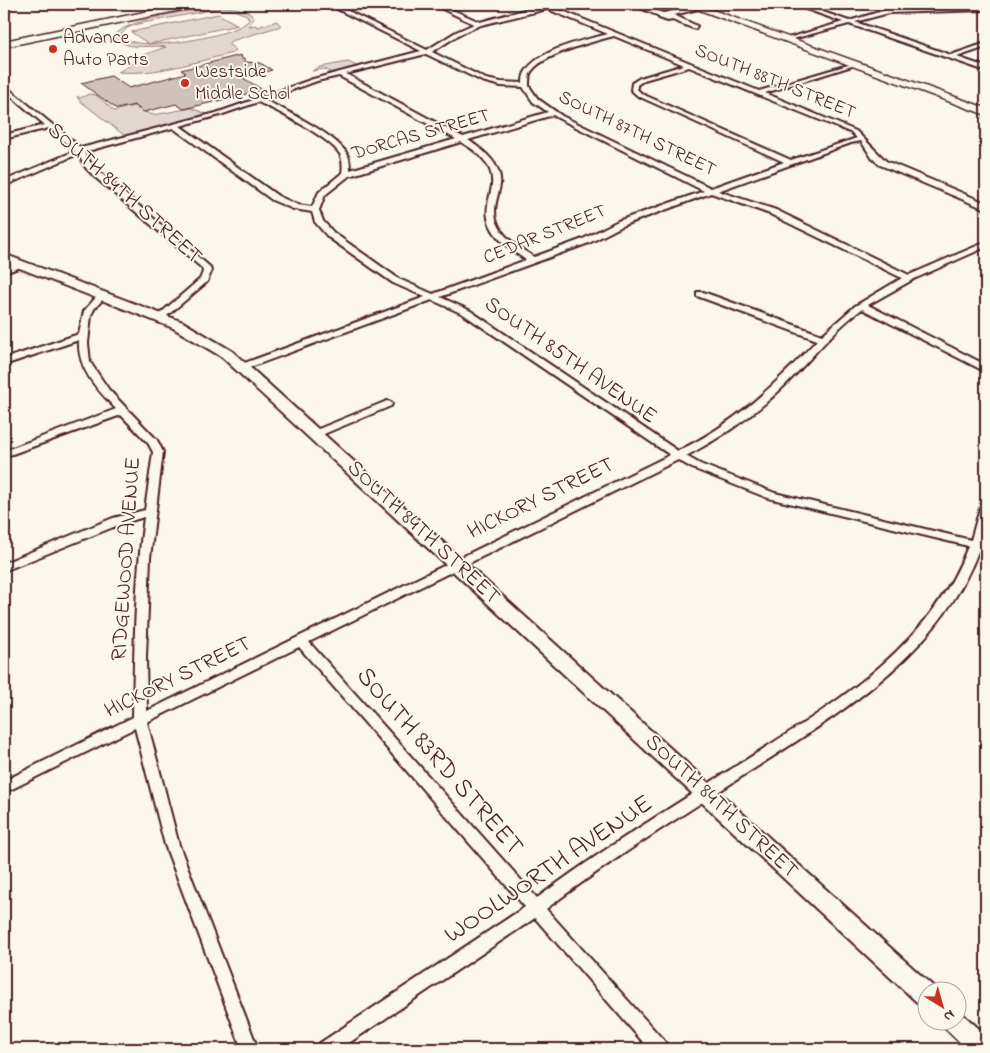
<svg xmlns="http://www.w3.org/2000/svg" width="990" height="1053" font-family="'Indie Flower',sans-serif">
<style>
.green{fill:#e2d7d0;stroke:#967b7e;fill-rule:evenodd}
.building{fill:#cfc2bc;stroke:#4a1f2b}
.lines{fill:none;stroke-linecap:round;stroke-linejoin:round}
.minor-casing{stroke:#4a1f2b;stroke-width:4}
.secondary-casing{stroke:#4a1f2b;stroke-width:4}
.primary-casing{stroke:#4a1f2b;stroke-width:3}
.minor{fill:#fbf7ec;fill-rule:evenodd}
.secondary{fill:#fbf7ec;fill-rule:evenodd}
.primary{fill:#fbf7ec;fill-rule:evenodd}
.poi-dot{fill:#c8321e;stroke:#fbf7ec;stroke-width:2}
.labels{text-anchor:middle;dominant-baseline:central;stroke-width:4;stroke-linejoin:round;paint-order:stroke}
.far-poi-label{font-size:19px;fill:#4a1f2b;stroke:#fbf7ec;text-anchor:start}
.far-street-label{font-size:19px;fill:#4a1f2b;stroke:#fbf7ec}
.street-label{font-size:22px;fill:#4a1f2b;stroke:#fbf7ec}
.near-street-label{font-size:26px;fill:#4a1f2b;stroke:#fbf7ec}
</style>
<rect width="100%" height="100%" fill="#fbf7ec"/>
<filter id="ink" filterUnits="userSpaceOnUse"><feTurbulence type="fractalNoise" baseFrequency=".02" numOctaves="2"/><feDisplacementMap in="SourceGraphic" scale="10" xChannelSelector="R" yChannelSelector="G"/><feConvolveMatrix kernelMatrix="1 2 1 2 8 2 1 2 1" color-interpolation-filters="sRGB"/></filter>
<g filter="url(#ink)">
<g class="green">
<path d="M208,8C221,7 247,5 254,18L249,26L255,25L258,27L277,21L281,26L231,41L228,44L236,50L232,53C195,62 157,75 118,72L142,59L143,55L166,47C150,44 128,52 115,37C118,21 191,10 208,8ZM216,9L233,10L247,15L249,20C239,35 133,56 121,35L127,28L138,24Z"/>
<path d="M218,14L238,25L149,44L131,32Z"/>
<path d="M348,62L357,66L333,73L324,69L312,71L320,67Z"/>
<path d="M89,94L96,95L114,111L142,104L145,106L137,109L153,115L192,108L206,114L125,136L79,100L77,96L80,98Z"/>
</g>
<path class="building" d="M241,55L242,59H245V62L260,63L272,70L243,78L263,90L184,109L176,104L144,112L134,105L117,109L81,83L111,76L129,88L186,73L181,70Z"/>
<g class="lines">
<defs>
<g id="minor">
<path d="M327,4H334L427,50L456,32L474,24L432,4H439L480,22L546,4H562L553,7L759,91L855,63V65L765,93L856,131L886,161L986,203V208H983L880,165L872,158L861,141L851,143L718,191L776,210L909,275L986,242V247L914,279L868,305L986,365V372L862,309C833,330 812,358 786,384C757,413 723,437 686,456L700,464L775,493L971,540L980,508L986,505V526L981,542L986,543V551L979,549C939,657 835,716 744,775C677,819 609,861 546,909L666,1043L668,1049H649L535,918L340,1049H318L320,1043L525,907L299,647L147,722L179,845L258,1049H242L165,845L135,728L4,793V781L133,717C134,650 135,583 144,517L121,524L4,571V563L113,518L145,510L153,452L148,443L121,415L4,457V451L116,409C97,389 77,369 79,340L4,365V359L79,334L84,311L99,294H105L106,296L94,309L91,315L88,343L90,362L109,390L157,440L163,452L150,558L146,657L147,711L670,455L463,314L432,300L245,369H239V365L425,297L393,283L328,237L315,222L312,212L293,209L272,200L173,128L84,152L92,165L102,174L210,267L211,272L207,282L162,320H156L155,318L200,279L203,272L202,268L96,178L86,168L78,154L4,186V181L75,151L49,128L4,139V135L45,125L4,90V85L81,148L216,113L313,79L421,51ZM547,9L608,34C584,40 540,49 526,71C523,75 523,79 523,83L501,82L486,79L432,52L460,34L481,25ZM614,36L684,65L640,78L632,83L631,90L638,96L784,162L711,188L562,116L538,99L529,86C529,83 529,77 530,74C538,55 595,41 614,36ZM426,54L482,81L501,86L523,87L533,102L548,112L463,137L346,74ZM689,67L852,133L857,138L791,160L642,94L637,89V85L644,80ZM339,76L456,139L350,170C350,164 350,158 346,152C332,133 286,110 264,100L317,81ZM258,102C278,111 329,137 340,154C343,160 343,167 342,173L319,192L312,207L298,205L278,196L180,126L220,115ZM553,115L558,118L704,191L618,221L583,239L534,257C519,248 501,237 496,219C493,207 498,197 500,185C503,165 483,150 468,140ZM461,142C480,153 497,167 491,191C489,200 486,209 488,218C492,237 511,250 526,260L433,294L399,279L334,233L323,221L319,210L325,195L349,176ZM711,193L770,214L902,278L855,306L822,335L703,292H697V296L817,340C774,386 736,423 678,451L469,310L440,297L589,243L624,225ZM678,460L692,468L768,498L968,546C928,653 824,710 733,768C667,810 600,851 537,898L309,642Z"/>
<path d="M792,4H800L849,21L889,9L986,6V10L889,13L855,22L951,55L986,43V47L957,57L986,67V71L849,24L785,41V39L843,22Z"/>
<path d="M640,6L663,13L699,6L702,8L674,15L697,26L695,29L672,20L668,21L659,18V16L640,8Z"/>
<path d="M21,261L25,264L24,266L4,273V268Z"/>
<path d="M387,401L391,402L392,404L391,406L319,436H311L310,434L311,432Z"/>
</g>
<g id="secondary">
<path d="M4,254L183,322L232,351L936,989L928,990V1008L920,1005L222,357L173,328L4,262Z"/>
<path d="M958,1010L986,1035V1049H967L945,1028L941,1020H958Z"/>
</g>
<g id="primary">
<path d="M183,4H200L195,7L4,47V41Z"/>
<path d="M683,4H696L986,108V115Z"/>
</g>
</defs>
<use href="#minor" class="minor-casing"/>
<use href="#secondary" class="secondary-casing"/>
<use href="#primary" class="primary-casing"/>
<use href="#minor" class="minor"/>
<use href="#secondary" class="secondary"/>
<use href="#primary" class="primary"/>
</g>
</g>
<g class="poi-dot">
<circle cx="53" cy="49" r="5"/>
<circle cx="185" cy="83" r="5"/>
</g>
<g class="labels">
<g class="far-poi-label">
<text x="63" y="38">Advance<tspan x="63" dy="22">Auto Parts</tspan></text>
<text x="195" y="72">Westside<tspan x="195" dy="22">Middle Schol</tspan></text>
</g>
<g class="far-street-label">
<text transform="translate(775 82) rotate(22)">SOUTH 88TH STREET</text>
<text transform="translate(637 134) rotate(26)">SOUTH 87TH STREET</text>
<text transform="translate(421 135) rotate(-16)">DORCAS STREET</text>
<text transform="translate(545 235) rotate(-22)">CEDAR STREET</text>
</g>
<g class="street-label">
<text transform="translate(124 194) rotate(42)">SOUTH 84TH STREET</text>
<text transform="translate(570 361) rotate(35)">SOUTH 85TH AVENUE</text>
<text transform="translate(541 499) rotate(-26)">HICKORY STREET</text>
<text transform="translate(423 533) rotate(43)">SOUTH 84TH STREET</text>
<text transform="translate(127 559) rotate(-86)">RIDGEWOOD AVENUE</text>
<text transform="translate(178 678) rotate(-26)">HICKORY STREET</text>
<text transform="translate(721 807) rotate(43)">SOUTH 84TH STREET</text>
</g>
<g class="near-street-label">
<text transform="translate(439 762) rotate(49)">SOUTH 83RD STREET</text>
<text transform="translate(549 870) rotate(-34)">WOOLWORTH AVENUE</text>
</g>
</g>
<rect width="990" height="1053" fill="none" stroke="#fbf7ec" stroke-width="20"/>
<rect x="10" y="10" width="970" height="1033" fill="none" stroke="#4a1f2b" stroke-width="2" filter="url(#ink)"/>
<g transform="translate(942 1006) rotate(143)"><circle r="24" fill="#fbf7ec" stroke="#b4a19f"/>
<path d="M0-4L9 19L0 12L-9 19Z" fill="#c8321e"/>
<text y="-8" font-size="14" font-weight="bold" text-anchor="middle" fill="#4a1f2b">N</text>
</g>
</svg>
